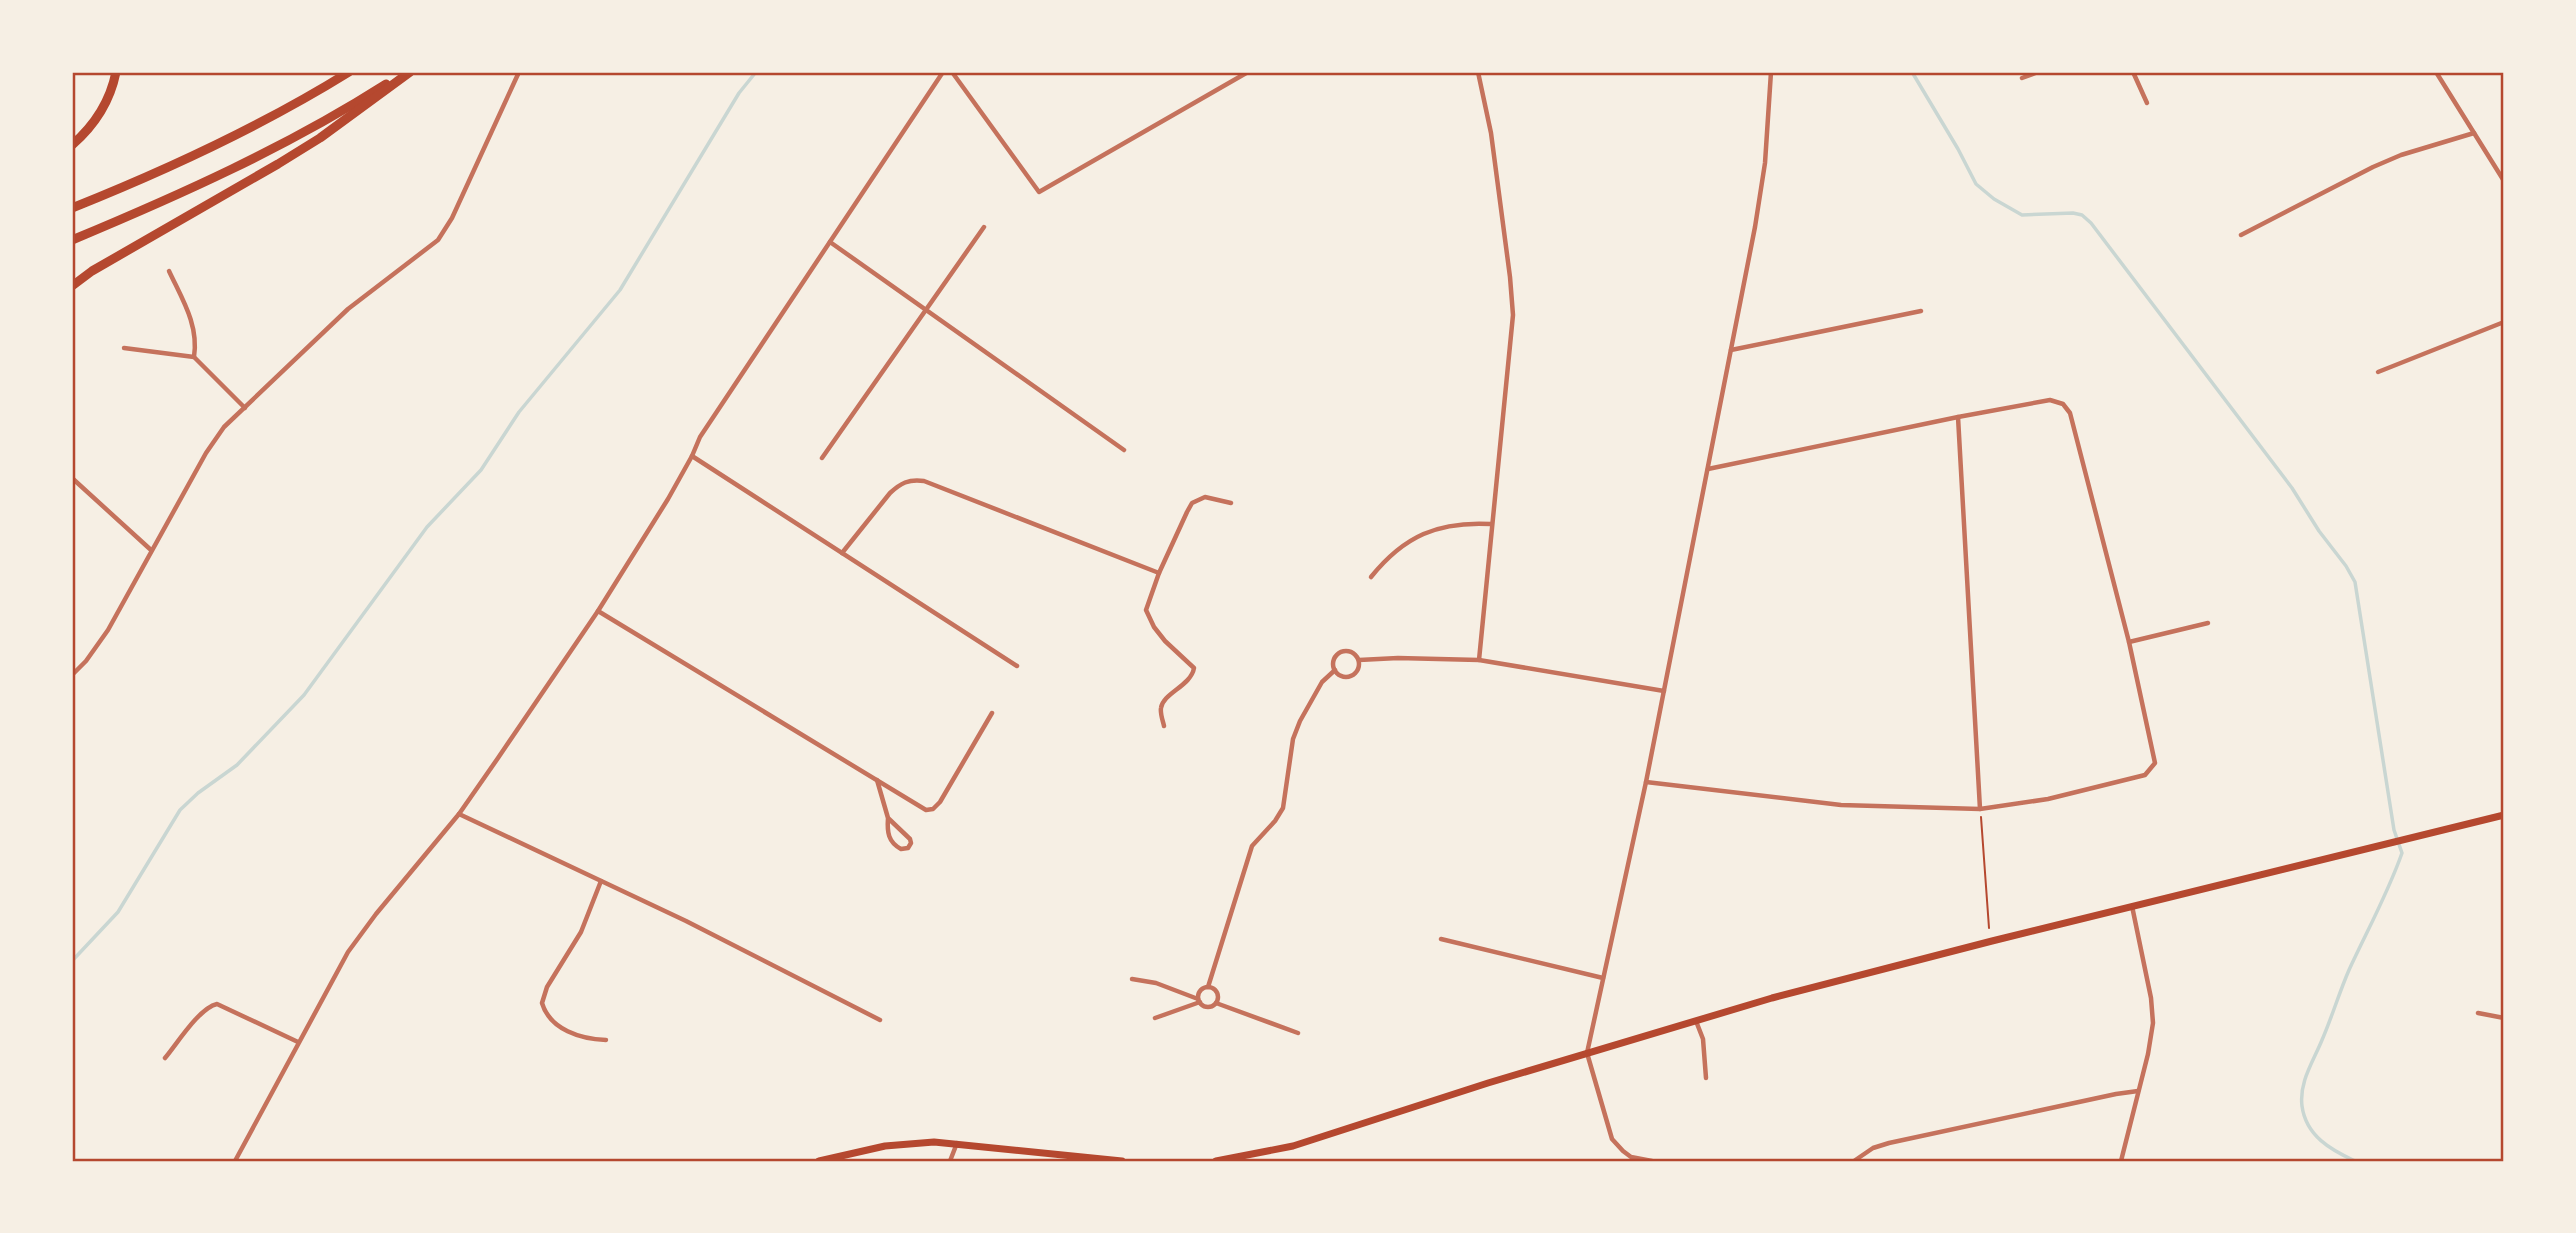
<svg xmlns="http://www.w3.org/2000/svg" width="2576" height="1233" font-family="'Sofia Sans Condensed',sans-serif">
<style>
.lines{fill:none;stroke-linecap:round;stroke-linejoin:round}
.stream{stroke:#c9d6d2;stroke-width:3.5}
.path{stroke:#b5482f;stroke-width:2}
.minor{stroke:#c5725c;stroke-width:4.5}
.secondary{stroke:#b5482f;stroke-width:7}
.motorway{stroke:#b5482f;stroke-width:9}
.neatline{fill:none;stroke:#b5482f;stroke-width:2.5}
</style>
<rect width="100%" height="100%" fill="#f6efe4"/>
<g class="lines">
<g class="stream">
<path d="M1912,72L1958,149L1976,184L1994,199L2022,215L2073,213L2082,215L2091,223L2292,488L2319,531L2346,566L2355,582L2394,830L2402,853C2388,893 2367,931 2349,970C2339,993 2332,1017 2322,1040C2313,1062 2299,1082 2302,1106C2306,1136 2331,1150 2355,1161"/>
<path d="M72,961L118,912L180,810L198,793L237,765L304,695L427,527L481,470L519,412L620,290L739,93L756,72"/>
</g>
<path class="path" d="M1981,817L1989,928"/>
<g class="minor">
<path d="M952,72L1039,192L1248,72"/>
<path d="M1478,72L1491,133L1510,277L1513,315L1479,660"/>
<path d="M2133,72L2147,103"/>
<path d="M2436,72L2504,181"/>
<path d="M2022,78L2038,72"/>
<path d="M2241,235L2373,167L2401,155L2474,133"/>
<path d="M830,242L1124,450"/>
<path d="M169,271C182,299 199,325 194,357"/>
<path d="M124,348L194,357L245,408"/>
<path d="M1731,350L1921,311"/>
<path d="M2378,372L2504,322"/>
<path d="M1958,417L1980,809"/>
<path d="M692,456L1017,666"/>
<path d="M822,458L984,227"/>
<path d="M72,478L151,550"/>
<path d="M842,553L890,493C901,483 908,479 924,481L1159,573"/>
<path d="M1371,577C1404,536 1438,521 1491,524"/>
<path d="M598,611L926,810L933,809L940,802L992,713"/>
<path d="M2129,642L2208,623"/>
<circle cx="1346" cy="664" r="13"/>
<path d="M1359,660L1398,658L1479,660L1664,691"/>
<path d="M72,675L86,661L108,630L206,453L224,427L348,309L438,240L452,218L519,72"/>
<path d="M1164,726C1163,721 1160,714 1161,708C1163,693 1191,686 1194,668L1165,641L1154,627L1146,610L1159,573L1187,512L1192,503L1205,497L1231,503"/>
<path d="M877,780L888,818L910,839L911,843L908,848L901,849C888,842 887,832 888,818"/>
<path d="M1646,782L1841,805L1980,809L2048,799L2145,775L2155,763L2129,642L2070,413L2063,404L2050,400L1958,417L1708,469"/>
<path d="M459,814L686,921L880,1020"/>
<path d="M601,881L581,932L547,987L542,1003C550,1030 581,1039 606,1040"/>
<path d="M1441,939L1603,978"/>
<path d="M1132,979L1156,983L1198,999"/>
<circle cx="1208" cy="997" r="10"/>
<path d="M1208,987L1252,846L1275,821L1283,808L1293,739L1300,721L1322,682L1335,670"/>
<path d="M1216,1003L1298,1033"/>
<path d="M2478,1013L2504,1018"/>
<path d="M1155,1018L1200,1002"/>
<path d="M1696,1021L1703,1039L1706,1078"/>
<path d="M165,1058C177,1044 199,1008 217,1004L298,1042"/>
<path d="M235,1161L348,952L376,914L459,814L498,758L598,611L668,499L692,456L700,437L943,72"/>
<path d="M950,1161L957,1143"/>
<path d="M1652,1161L1631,1157L1623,1151L1612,1139L1587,1053L1646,782L1755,227L1765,163L1771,72"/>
<path d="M1854,1161L1873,1148L1889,1143L2116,1094L2138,1091"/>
<path d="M2121,1161L2148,1054L2153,1023L2151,998L2132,906"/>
</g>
<g class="secondary">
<path d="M819,1161L885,1146L934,1142L1122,1161"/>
<path d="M1216,1161L1293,1146L1488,1083L1772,998L1992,941L2504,815"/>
</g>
<g class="motorway">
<path d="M72,145C95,125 110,102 116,72"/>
<path d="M72,208C167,170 262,126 349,72"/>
<path d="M72,240C180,195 287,147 386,84"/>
<path d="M72,286L92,271L278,164L320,138L410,72"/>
</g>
</g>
<rect width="2576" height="1233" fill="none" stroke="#f6efe4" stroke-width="147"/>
<rect x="74" y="74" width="2428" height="1086" class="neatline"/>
</svg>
